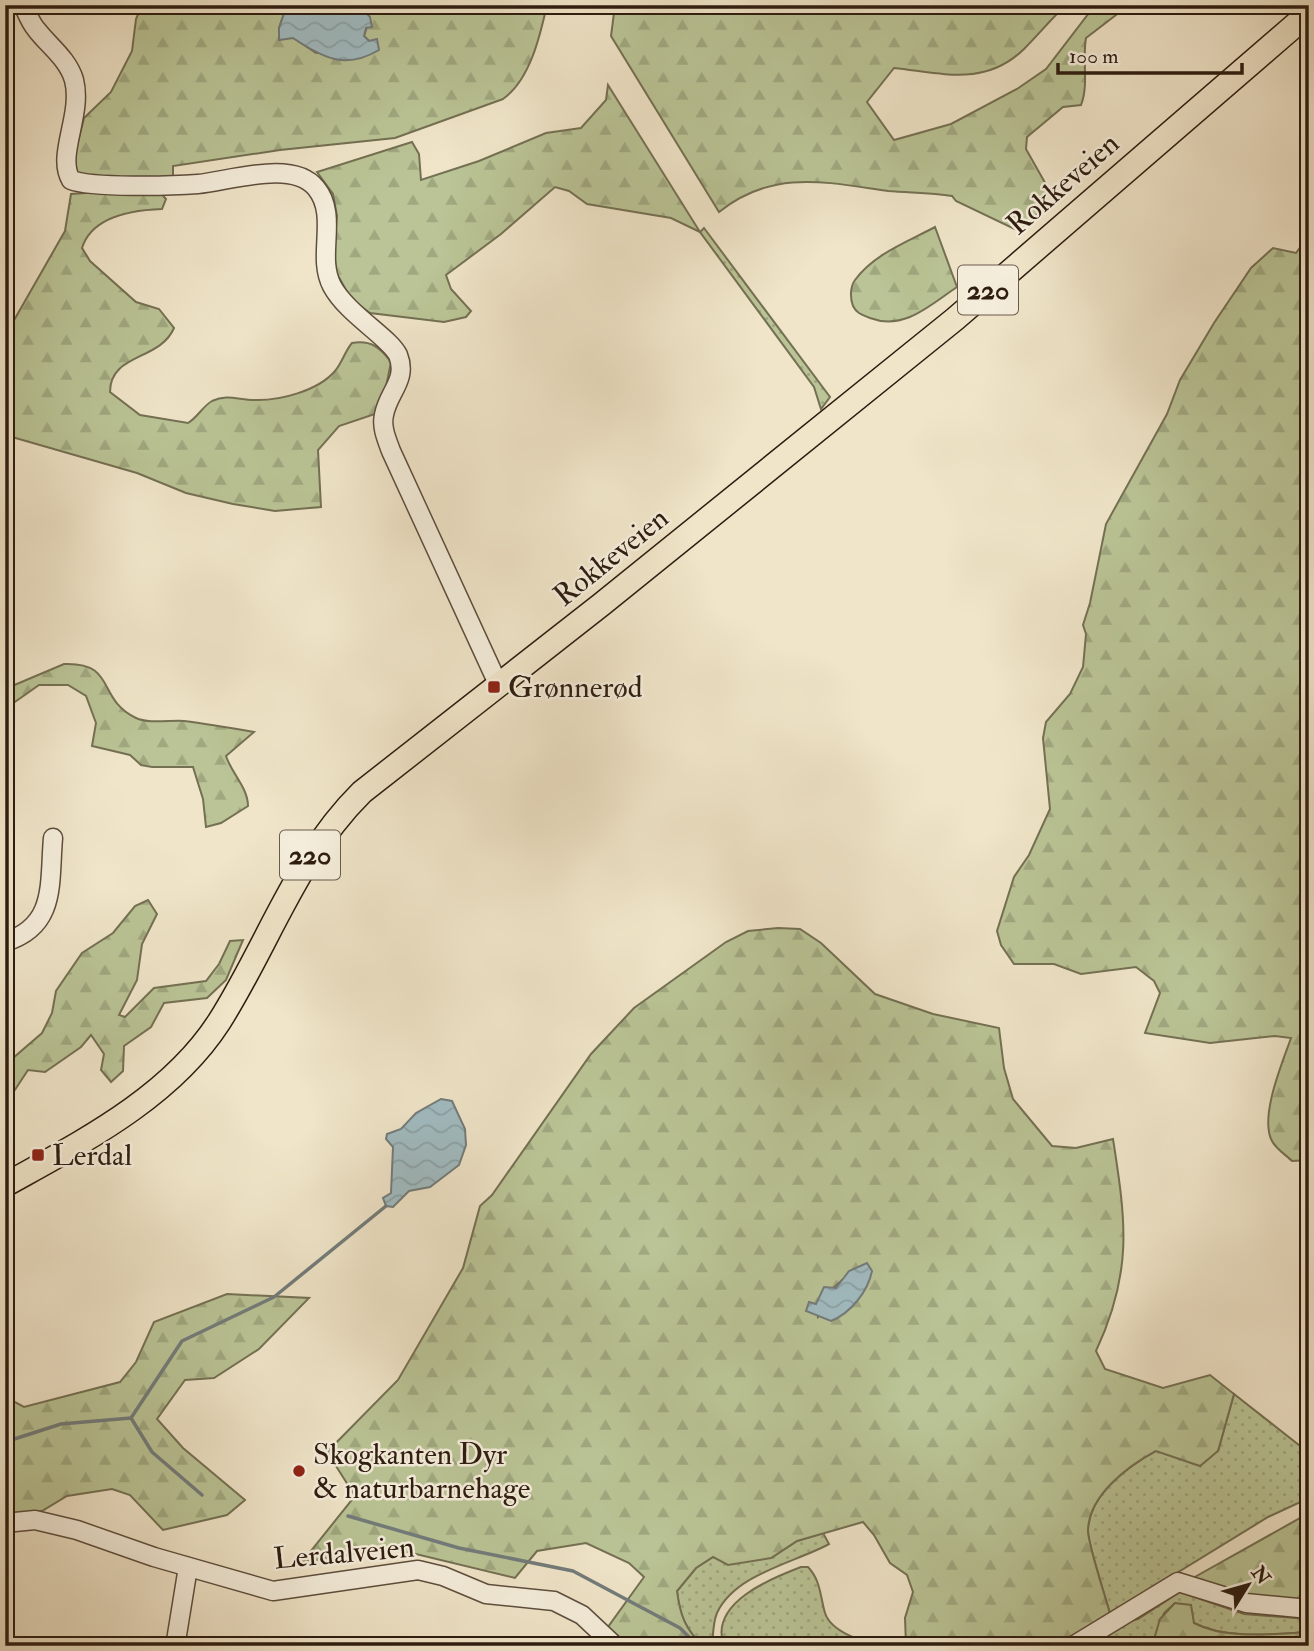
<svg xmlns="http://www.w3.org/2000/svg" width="1314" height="1651" font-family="'IM FELL Double Pica',serif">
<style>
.grass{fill:url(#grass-dots);stroke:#747053;stroke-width:2}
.forest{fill:url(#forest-firs);stroke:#747053;stroke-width:2;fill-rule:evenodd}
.water{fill:url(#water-waves);stroke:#737c7b;stroke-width:2}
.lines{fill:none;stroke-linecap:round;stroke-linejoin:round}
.stream{stroke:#737c7b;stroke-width:3.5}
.minor-casing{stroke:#5e4e3e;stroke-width:21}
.major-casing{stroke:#2d1c10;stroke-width:26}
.minor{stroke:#f5eedc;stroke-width:18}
.major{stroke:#f0e5c9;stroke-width:23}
.poi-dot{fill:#8f2418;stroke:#f5eedc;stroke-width:2.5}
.labels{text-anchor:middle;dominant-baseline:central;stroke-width:5;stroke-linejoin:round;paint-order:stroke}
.shield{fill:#f5eedc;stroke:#695b4d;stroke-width:2}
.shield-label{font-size:28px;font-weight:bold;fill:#2d1c10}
.street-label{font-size:30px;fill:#2d1c10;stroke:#f5eedc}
.poi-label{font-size:30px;fill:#2d1c10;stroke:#f5eedc;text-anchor:start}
</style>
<defs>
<pattern id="grass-dots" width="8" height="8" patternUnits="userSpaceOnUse" patternTransform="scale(1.75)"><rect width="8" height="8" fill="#bac496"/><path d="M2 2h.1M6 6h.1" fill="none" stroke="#a0a880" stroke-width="1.8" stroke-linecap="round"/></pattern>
<pattern id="forest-firs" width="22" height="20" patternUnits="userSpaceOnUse" patternTransform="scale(1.75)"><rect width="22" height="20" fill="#bac496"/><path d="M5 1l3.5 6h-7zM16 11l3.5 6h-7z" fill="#a0a880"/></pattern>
<pattern id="water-waves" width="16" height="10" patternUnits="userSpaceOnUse" patternTransform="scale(1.75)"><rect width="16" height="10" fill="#a1bcc2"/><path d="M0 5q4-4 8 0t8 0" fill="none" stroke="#8ba1a6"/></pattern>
</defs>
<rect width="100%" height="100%" fill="#f0e5c9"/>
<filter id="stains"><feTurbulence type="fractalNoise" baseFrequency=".00286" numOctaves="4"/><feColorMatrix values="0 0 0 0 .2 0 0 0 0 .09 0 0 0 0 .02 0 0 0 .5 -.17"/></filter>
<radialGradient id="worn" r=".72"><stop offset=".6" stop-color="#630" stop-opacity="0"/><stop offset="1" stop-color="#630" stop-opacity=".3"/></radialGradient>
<g class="grass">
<path d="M704,228L830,397L821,409L814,387L700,232Z"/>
<path d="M1234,1394L1309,1453V1498L1268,1517L1110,1614C1106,1598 1087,1542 1088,1530C1089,1495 1129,1466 1156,1450L1177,1456L1218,1451Z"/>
<path d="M823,1533L829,1544C794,1563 735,1574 717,1613C713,1622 713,1636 712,1646H703C685,1629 680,1615 677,1591L696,1568L713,1557L771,1558L797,1541Z"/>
<path d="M801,1567H808C821,1581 820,1596 825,1613C831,1632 863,1642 881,1646H724C708,1603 772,1578 801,1567Z"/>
<path d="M1180,1592L1244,1614L1309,1619V1632C1273,1634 1227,1640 1194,1623L1192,1617L1175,1603L1164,1613L1152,1646H1085L1123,1623L1138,1619Z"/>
</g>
<g class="forest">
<path d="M142,5H287L279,28L316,53L369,41L364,36L370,18L359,5H547C540,36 530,80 503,99L395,138L280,150L173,166V178L87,180L77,174L73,161L84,118L111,92L132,51L136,19Z"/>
<path d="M615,5H1066C1051,19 1038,35 1024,49C985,87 942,73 894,68L867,102L894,140L951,124L1017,89L1046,69L1089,13L1101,5H1129L1086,38C1082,60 1089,85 1081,105L1063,107L1027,137L1026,149L1048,188L1037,214L1023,233L956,201L952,196C931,192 910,193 888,191C825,182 773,169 719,212L611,36Z"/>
<path d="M608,85L700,232L671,218L587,204L569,191L555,187L501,234L446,275L451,289L471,311L466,317L444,322L370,313L351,299L336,272L334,248L337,216L333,194L317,172L412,142L419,154L421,180L479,161L546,133L581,128L606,100Z"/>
<path d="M114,191H159L166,199L162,209C133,210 92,216 82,248L90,261L136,302L159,309L174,328C160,361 110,353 110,392L140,415L188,423C197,418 203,406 212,401C227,394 239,400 254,400C279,401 318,391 335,371C342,363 345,351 352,343C371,340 380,347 391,362L385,392L375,414L339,426L318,450L321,507L275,511L233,504L186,493L137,473L5,435V336L65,231L71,194Z"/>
<path d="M935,227L957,287C930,305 904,331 870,318C863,315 857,314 853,306C850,298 850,287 855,280C874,254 907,242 935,227Z"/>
<path d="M1309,235V1160L1292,1161C1286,1155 1276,1149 1272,1141C1259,1117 1283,1061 1291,1038L1275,1036L1210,1043L1145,1033L1160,993L1154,981L1136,967L1081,974L1054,964H1014L1001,945L997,931L1014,877L1029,855L1050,809L1043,738L1046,722L1070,694L1083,667L1086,634L1083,625L1090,603L1106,524L1167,414L1180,380L1214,323L1251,268L1273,248L1296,253Z"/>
<path d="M64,664C117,662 96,699 136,718C149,724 170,720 184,721C208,724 231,728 254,732L226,756C232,774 248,788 248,806L221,823L206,827L203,799L193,767H152L141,765L130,755L92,746L96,723L86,696L68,685H39L12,704L5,741V689Z"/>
<path d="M148,900L157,914L142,944L137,980L119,1015L125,1017L154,988L206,981L219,964L230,941L243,940L226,980L207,998L164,1003L151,1027L124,1046L123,1071L111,1082L101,1070L104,1054L91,1035L81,1047L45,1072L28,1070L5,1105V1065L42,1033L52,1013L56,991L82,953L113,933L135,906Z"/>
<path d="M778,928L800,929L821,943L875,994L933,1014L999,1028L1004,1068L1013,1099L1052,1146L1076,1148L1113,1139C1126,1222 1133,1272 1096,1351L1105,1369L1163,1388L1210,1375L1234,1394L1218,1451L1200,1466L1156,1451C1128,1466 1089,1495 1088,1530C1087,1542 1106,1598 1110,1614L1055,1646H906L905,1618L913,1592L907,1575L890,1563L874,1535L863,1522L797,1541L771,1558L728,1565L713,1557L696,1568L677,1591C680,1615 685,1629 703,1646H626L608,1627L644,1577L629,1563L586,1543L537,1551L515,1578L391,1548L302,1562L355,1496L327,1452L398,1380L463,1268L480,1206L492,1195L591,1054L634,1008L726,942L748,931ZM867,1264L818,1317L816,1304C834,1290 846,1271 867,1264Z"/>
<path d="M227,1294L309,1298L259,1349L214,1378L185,1380L157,1419L183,1448L245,1500L227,1515L163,1530L130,1495L112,1489L67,1496L42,1511L5,1515V1392L11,1400L24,1407L120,1382L136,1362L154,1322Z"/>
<path d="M1309,1513V1601L1238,1596L1193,1578Z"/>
<path d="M1175,1603L1191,1605L1194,1623C1226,1640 1273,1634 1309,1632V1646H1152L1160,1619Z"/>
</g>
<g class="water">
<path d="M287,5H359L370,17L372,27L366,28L364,36L369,41L377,39L379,50C345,70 323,58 293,38L279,40V28Z"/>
<path d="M441,1099L452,1101L465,1129L466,1145L459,1165L430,1187L409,1191L393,1207L386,1206L383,1198L391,1193L393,1147L386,1139L387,1134L401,1129L416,1113Z"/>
<path d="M867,1263L872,1271C868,1291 851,1313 831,1321L806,1311L809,1302L816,1304L824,1287L836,1288L849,1271Z"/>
</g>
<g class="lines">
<g class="stream">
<path d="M131,1418L182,1341L274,1297L386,1206"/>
<path d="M5,1442L61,1424L131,1418L152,1452L202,1495"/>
<path d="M348,1516L459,1548L573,1571L680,1628L698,1646"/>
</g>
<defs>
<g id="minor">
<path d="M23,5C27,13 30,22 36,29C49,46 68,59 74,80C83,115 56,155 71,180C92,188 172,186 198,184C230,181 293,159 316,188C339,216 316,256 332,286C347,314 389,337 398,355C408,380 388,392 384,415C381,427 387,440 391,451L499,686"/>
<path d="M5,942C57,926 49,883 53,838"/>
<path d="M5,1523L35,1520L77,1530L154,1557L273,1591L418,1570L443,1576L486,1594L554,1601L582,1615L615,1646"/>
<path d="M172,1646L176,1641L188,1567"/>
<path d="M1073,1646L1178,1582L1246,1603L1309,1609"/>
</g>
<path id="major" d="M5,1185C82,1142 170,1098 219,1022C268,945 296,857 362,792L602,604L955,319L1309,13"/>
</defs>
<use href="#minor" class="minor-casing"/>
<use href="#major" class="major-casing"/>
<use href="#minor" class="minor"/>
<use href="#major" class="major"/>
</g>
<g class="poi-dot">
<rect x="487" y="680" width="14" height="14" rx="3.5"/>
<rect x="31" y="1148" width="14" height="14" rx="3.5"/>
<circle cx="299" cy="1471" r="7"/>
</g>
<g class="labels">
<g class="shield">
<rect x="958" y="265.5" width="60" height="49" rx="5"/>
<rect x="280" y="830.5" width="60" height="49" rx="5"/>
</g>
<g class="shield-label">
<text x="988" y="290">220</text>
<text x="310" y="855">220</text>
</g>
<g class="street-label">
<text transform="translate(1063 184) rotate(-41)">Rokkeveien</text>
<text transform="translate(611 557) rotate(-39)">Rokkeveien</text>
<text transform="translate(344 1553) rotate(-5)">Lerdalveien</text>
</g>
<g class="poi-label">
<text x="508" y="687">Grønnerød</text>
<text x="52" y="1155">Lerdal</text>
<text x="313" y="1454">Skogkanten Dyr<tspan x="313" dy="34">&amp; naturbarnehage</tspan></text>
</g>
</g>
<rect width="1314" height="1651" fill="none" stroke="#f0e5c9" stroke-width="28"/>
<rect x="7" y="7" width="1300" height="1637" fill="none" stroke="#2d1c10" stroke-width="3.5"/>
<rect x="14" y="14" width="1286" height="1623" fill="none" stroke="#2d1c10" stroke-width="2"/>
<g transform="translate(1248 1585) rotate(53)" stroke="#f5eedc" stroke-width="5" paint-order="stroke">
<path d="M0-5L12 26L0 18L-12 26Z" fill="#2d1c10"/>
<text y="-10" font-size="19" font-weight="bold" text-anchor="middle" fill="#2d1c10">N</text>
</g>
<path d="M1058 63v10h184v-10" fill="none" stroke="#2d1c10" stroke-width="3.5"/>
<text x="1069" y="63" font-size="21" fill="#2d1c10" stroke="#f5eedc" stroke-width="5" paint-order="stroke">100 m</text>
<rect width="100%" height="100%" filter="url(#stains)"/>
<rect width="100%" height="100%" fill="url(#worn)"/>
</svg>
